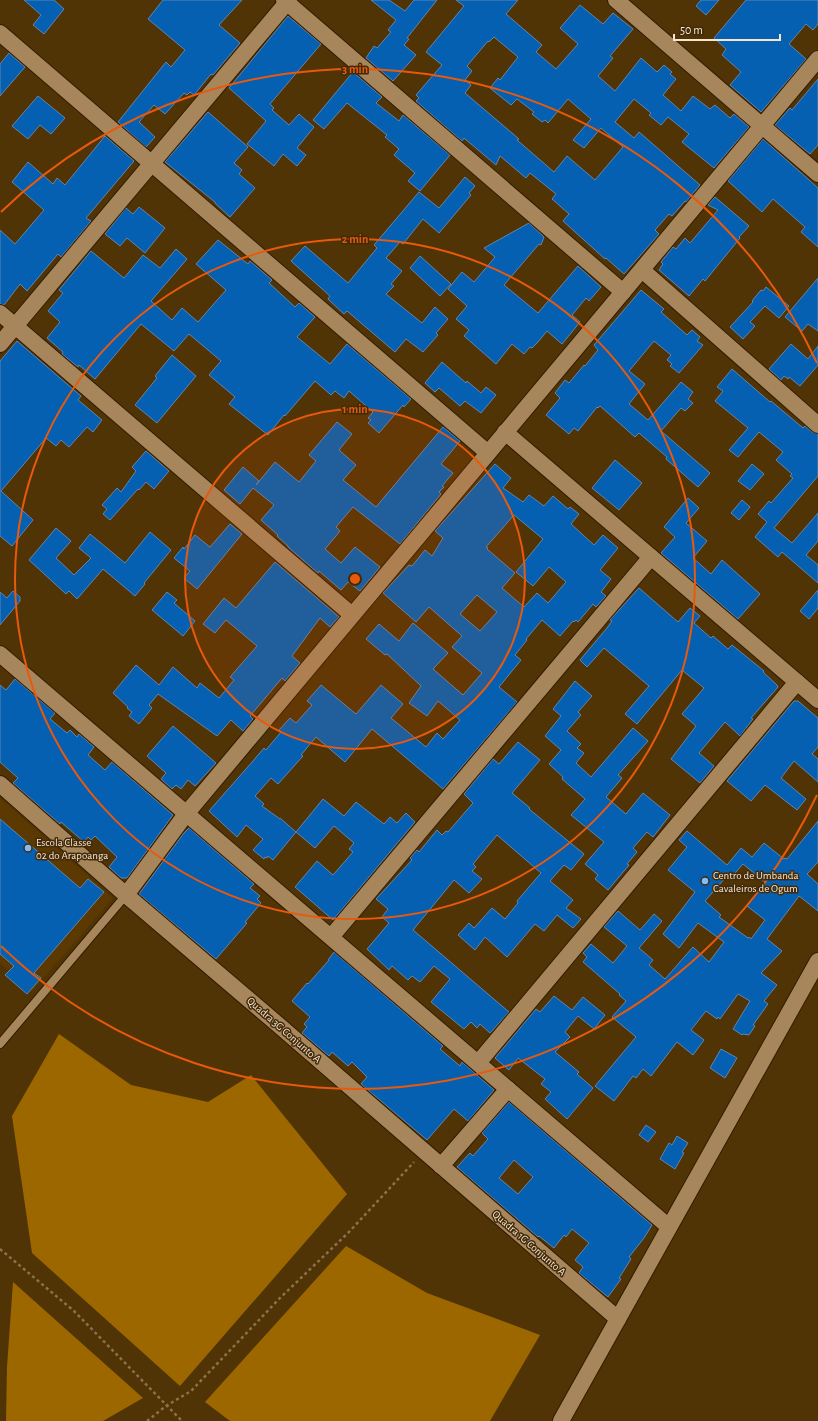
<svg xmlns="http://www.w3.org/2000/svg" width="818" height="1421" font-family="'Alegreya Sans',sans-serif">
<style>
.built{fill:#5b3900}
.forest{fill:#9d6700}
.building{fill:#0560b1;stroke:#6384ab;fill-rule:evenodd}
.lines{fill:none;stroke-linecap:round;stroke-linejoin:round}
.lane-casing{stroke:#321c00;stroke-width:10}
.street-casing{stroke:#321c00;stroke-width:18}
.path{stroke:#8b724b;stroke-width:2.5;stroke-dasharray:3 3;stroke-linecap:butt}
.lane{stroke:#a7865c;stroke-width:8}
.street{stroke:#a7865c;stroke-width:16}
.ring{fill:none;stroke:#e8590c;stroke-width:2}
.poi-dot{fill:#85bbfb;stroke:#422b0a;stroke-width:1.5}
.labels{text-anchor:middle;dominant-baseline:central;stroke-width:3;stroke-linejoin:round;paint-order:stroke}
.poi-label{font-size:11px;fill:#f9e6d0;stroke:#422b0a;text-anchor:start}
.street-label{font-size:11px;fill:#f9e6d0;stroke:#422b0a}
.centre{fill:#e8590c;stroke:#422b0a;stroke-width:2}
.ring-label{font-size:12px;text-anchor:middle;font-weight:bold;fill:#e8590c;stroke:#422b0a;stroke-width:3;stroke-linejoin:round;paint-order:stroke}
</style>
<rect width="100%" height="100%" fill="#513405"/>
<path class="built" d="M0,798L113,898L32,991L0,963Z"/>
<g class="forest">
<path d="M59,1034L131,1085L208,1102L251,1075L347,1194L180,1386L32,1253L12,1116Z"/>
<path d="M346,1246L427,1293L540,1335L490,1421H230L205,1402Z"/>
<path d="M13,1282L143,1398L103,1421H6L7,1367Z"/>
</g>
<g class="building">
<path d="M24,0H54L64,9L44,34L33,25L41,15Z"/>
<path d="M163,0H242L219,25L240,43L213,75L211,74L194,95L190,92L187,95L184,93L165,114L154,105L139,122L155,137L146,147L118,122L166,62L171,67L185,50L148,19Z"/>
<path d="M371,0H389L405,11L414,0H437L407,38L409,39L404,45L416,55L393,81L366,58L374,46L377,48L391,32L388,30L396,20Z"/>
<path d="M456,0H518L506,14L542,45L536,52L556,69L578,44L560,28L580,5L603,24L613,13L633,29L610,56L613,58L598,76L615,91L641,58L657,72L664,65L672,72L670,74L676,79L663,95L681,111L693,96L710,109L715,105L730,118L734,114L749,127L714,168L682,142L689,134L668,117L661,125L649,115L651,113L634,99L615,122L634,138L639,132L700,185L686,202L685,201L672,216L669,214L655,230L659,234L624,274L606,258L605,259L563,221L569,214L552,199L556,194L530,173L526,178L500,156L496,165L464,138L462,141L416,101L419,98L416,95L442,65L426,52L464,6ZM494,37L518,57L500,80L498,78L490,88L511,105L517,99L534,112L532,114L542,122L545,120L548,123L568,99L591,119L573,140L584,148L601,128L623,147L595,180L567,156L554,172L517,140L519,139L465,93L471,85L465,80L472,71L467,66L488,41L489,42Z"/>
<path d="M701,0H719L706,15L696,6Z"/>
<path d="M746,0H818V24L813,30L806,24L789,44L806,59L761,112L730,85L741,72L722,55L726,49L714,38Z"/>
<path d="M288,16L321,44L270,104L274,108L272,110L289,125L299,114L314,127L297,148L306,155L297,166L283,154L274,166L247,144L266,121L229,88Z"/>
<path d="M9,53L25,67L0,96V64Z"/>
<path d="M353,72L382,97L376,103L399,121L403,115L450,155L420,191L408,181L415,173L394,155L399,149L385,137L387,135L347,103L324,129L313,120Z"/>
<path d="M818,79V145L810,154L775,125L790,108L792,110Z"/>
<path d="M38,96L65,118L51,134L40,125L28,139L12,126Z"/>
<path d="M208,112L248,147L234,163L242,170L239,174L255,188L230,217L215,203V202L165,162Z"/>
<path d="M105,136L134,161L86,218L91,221L61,257L58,254L27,291L20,284L4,305L0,304V230L15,244L44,210L12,182L28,162L53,184L57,178L65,185Z"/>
<path d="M763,139L818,188V247L801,232L805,227L773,199L762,212L728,181Z"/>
<path d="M465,177L475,186L469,193L471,195L439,233L423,219L403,244L400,242L386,258L402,271L391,284L394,286L386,294L422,323L435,307L448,319L436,333L438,335L423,352L406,339L395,352L347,311L344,314L328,299L330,296L291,261L305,246L348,283L377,248L374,245L419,192L439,208Z"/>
<path d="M715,197L749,226L739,237L740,238L705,281L703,279L689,296L659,270L663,264L661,262L673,247L676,249L685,238L690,243L718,210L708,205Z"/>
<path d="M139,207L165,228L145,253L127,238L120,246L105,234L126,208L133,214Z"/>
<path d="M529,223L544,237L541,245L539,244L504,285L538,313L578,266L601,287L589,301L586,298L572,315L580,322L562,344L547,331L538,342L532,348L530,347L524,354L512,344L496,364L464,336L469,330L456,319L467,306L448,289L462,272L474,282L495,257L484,248Z"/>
<path d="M218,240L248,264L250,261L257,267L272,280L269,283L295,307L299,303L315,317L297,337L330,364L347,344L411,399L404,407L403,405L379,433L368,423L371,420L368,418L373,412L349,391L344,398L335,391L331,395L315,381L285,416L284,415L268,435L229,404L235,397L209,375L221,361L189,334L174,351L141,324L95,379L79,365L78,367L62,354L63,352L47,338L60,322L48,311L63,293L59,290L91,251L124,278L143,255L160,268L176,249L187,259L151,301L172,320L182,308L198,322L226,290L196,264Z"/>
<path d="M420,256L451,284L440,296L410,268Z"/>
<path d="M818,278V331L808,324L802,331L785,317Z"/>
<path d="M766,287L789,306L779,318L765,306L750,322L755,326L743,339L730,327L753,302L752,301L761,290L763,291Z"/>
<path d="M641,290L664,309L661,312L687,335L692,330L700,337L697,341L703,345L679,373L670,366L672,364L667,360L671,355L654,341L629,371L645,384L629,404L648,420L681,382L693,392L688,399L693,403L685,411L681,408L661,431L710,473L698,487L666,459L667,457L639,433L635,437L600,406L598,408L597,407L578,431L574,428L569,434L546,415L560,398L555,393L565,380L569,383L584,365L585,366L598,350L594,345Z"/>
<path d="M17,341L81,396L78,400L102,420L93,432L87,427L69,447L61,440L56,446L46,438L1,491L33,520L12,546L0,536V361Z"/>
<path d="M791,344L808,359L818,346V365L800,386L789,377L788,379L784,376L781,380L769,369Z"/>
<path d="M172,355L196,376L157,423L135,405L157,378L155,376Z"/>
<path d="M442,362L466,383L467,381L481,393L486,387L496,395L481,413L465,401L460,406L439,388L435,392L425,383Z"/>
<path d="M732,369L770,402L771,401L803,428L805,426L812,432L818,434V476L774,528L792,543L818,513V541L806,555L818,565V583L782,552L778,557L755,537L767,522L758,514L769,501L771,503L793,478L790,476L792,474L776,460L783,452L759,432L738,457L729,450L748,428L715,401L723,391L717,387Z"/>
<path d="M337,422L352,434L339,450L356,465L343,480L376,507L443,427L460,441L441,464L453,473L442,486L444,487L439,492L441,494L400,544L353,507L336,527L340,531L325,549L341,563L355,547L380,567L360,591L348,582L341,590L319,571L318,573L288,547V546L277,536L278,535L261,520L274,505L253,488L240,504L224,490L243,467L259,481L256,485L275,462L299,482L316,461L309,455Z"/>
<path d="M146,451L169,471L154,489L146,482L139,490L138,489L110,520L103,514L107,509L102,505L117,488L121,492L136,471L132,467Z"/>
<path d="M615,460L642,483L619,510L592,488Z"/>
<path d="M495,464L511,478L503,488L523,502L529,495L544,506L553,496L568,509L570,507L579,514L571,524L594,545L603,535L618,548L600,570L611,579L601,592L606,596L596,607L593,604L578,622L576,620L574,622L573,621L560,636L542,620L526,639L527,640L515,655L521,660L499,687L517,702L443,789L372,729L345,762L316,737L301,755L303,756L278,784L271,778L255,796L264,804L262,806L280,819V818L296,832L273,860L268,856L267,858L265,857L264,859L253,850L263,839L246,825L237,837L209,811L253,761L264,748L266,750L281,732L279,730L290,718L296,723L312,705L307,701L321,685L356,714L381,685L403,704L391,718L426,747L437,733L443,739L460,720L438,701L427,716L409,703L421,686L387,654L385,655L366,639L379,624L399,641L413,623L448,653L433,669L463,695L482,673L452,647L462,636L429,607L416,622L383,593L409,565L412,566L425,550L432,556L443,538L435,531ZM514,515L543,539L516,572L533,586L549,567L566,582L548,603L537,593L524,607L502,588L515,573L487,549L488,548L486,547ZM477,595L497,612L480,631L460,614Z"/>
<path d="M752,464L764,474L750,490L738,481Z"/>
<path d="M688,498L699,508L686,523L707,541L693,558L711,574L722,560L760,594L738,619L661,553L675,537L664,527Z"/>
<path d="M742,500L750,507L739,520L731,513Z"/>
<path d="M230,524L242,534L197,589L184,578L190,571L174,558L183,547L184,549L195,535L210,547Z"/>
<path d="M56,528L71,541L56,558L74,575L91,558L79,548L90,534L125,563L150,532L171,550L144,583L145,584L135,596L103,569L77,599L69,591L66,594L29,560Z"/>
<path d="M275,562L339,617L330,627L320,618L292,656L300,663L285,681L282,678L250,716L253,719L243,731L231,720L217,736L158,694L149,705L152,708L139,724L129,716L132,712L127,708L128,707L113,693L136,665L159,685L173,667L197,688L200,683L219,698L234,680L230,677L257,646L226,620L215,633L203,624L224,598L236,608Z"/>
<path d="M639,588L678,622L690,608L700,616L694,623L711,638L713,636L728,649L732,645L764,671L763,672L777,685L778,687L751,718L753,719L740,736L725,722L699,753L714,766L700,783L671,759L696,726L682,714L704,688L682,670L637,724L625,714L649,686L604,648L587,667L580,660L607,628L612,621L610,620Z"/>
<path d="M818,590V608L809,619L800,611Z"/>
<path d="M13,591L20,597V601L0,625V592L7,598Z"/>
<path d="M167,592L177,600L174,603L195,621L183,636L152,610Z"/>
<path d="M15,679L55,713L50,719L67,733L70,730L77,737L79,734L94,747L88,755L105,770L112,762L173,815L127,878H121L109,867L117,857L95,836L91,840L88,837L84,842L61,822L60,824L13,783L18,778L0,762V685L6,690Z"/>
<path d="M575,681L592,696L578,712L581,715L567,731L581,744L577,748L584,753L576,763L591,777L633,728L648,741L618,775L622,778L606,797L626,814L643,793L670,815L653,837L647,832L633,848L637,852L627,864L629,865L608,890L595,879L598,875L585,864L604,842L571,815L585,799L562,779L563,777L549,764L561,750L545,736L561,716L553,709Z"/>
<path d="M794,701H798L818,718V747L812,754L818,759V782L794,761L781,778L806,799L797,810L765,785L751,801L727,781Z"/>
<path d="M173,726L216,763L195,786L188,780L181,789L176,785L172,789L161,779L166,773L147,756Z"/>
<path d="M518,742L540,760L512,793L530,808L529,809L584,854L571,870L564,865L550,881L573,900L566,908L581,919L573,928L557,915L544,931L535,924L507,957L485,937L475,950L458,935L469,923L474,928L492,908L505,919L518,903L517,901L541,873L497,835L473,864L476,867L472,871L482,879L469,893L454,880L413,930L509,1012L490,1033L480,1024L477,1028L471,1022L464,1029L431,1002L450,979L434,966L420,982L412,976L408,980L392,966L389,970L367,949L389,923L382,917L388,909L376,899L412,860L410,858L417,850L419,852L437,830L442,835L446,831L448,832L473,803L464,794L493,759L499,764Z"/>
<path d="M323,799L344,816L356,802L384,824L390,817L397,823L406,813L415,822L333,920L295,887L317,861L333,875L353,852L349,849L354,843L334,826L315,848L296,832Z"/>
<path d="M0,819L80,888L88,879L104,892L34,973L41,978L27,994L5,975L14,966L0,954Z"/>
<path d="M818,821V862L807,874L818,884V911L799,896L767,939L782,951L761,973L777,985L764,1001L768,1004L753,1025L755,1026L749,1035L743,1034L742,1035L733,1029L750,1001L738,994L720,1019L718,1017L717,1019L706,1011L691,1030L704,1040L693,1055L677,1042L651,1076L643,1069L636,1078L633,1076L614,1101L595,1086L636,1037L612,1017L626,1001L619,995L620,994L583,962L587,957L583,953L591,944L613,963L627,946L604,927L618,911L640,930L654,914L662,921L639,948L653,960L649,965L665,979L693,947L709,962L724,942L698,923L679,948L663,934L695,892L668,870L687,847L679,840L687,831L727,865L741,848L752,857L764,843L784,859L785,858L787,859ZM743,864L765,882L747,906L765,920L751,939L749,937L748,938L719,917L721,915L705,901L726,877L729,880Z"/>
<path d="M189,828L254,884L250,888L260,896L257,899L261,903L245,922L247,923L216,959L139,894L184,833Z"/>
<path d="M334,952L443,1046L440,1049L460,1066L462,1062L494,1090L468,1121L454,1109L427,1140L361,1084L367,1077L352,1062L348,1066L332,1052L329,1056L302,1033L307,1027L304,1024L310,1017L292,1001L307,983L308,984L329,960H328Z"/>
<path d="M554,996L572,1010L583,997L605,1015L594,1029L578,1016L565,1032L570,1037L555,1052L579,1072L577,1074L593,1088L567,1119L545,1099L551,1092L541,1084L545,1079L518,1058L509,1070L495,1058L536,1009L540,1012Z"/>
<path d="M721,1049L737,1058L725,1078L710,1068Z"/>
<path d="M509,1102L652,1225L644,1238L629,1257L631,1259L619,1278L621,1279L608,1297L579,1273L583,1267L575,1260L589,1243L572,1229L566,1237L564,1235L554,1248L539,1236L538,1237L457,1167L470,1153L473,1156L488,1139L482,1133ZM514,1160L533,1177L518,1194L499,1178Z"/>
<path d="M646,1125L656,1132L648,1142L639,1135Z"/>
<path d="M677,1136L688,1143L682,1152L684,1153L675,1169L660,1159L669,1143L672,1145Z"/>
</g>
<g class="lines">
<defs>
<path id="lane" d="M0,1044L126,895"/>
<g id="street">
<path d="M284,0L623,292"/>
<path d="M616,0L818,174"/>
<path d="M0,33L488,453"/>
<path d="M642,270L818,425"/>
<path d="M0,313L352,615"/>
<path d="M0,344L289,0"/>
<path d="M505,432L818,700"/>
<path d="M0,654L669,1227"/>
<path d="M0,784L126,895L275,1022L618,1319"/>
<path d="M126,895L186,814L818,59"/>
<path d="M331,937L651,557"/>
<path d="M478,1063L797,682"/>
<path d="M441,1166L508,1089"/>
<path d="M561,1421L818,961"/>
</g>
</defs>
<use href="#lane" class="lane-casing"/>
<use href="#street" class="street-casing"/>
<g class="path">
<path d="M0,1249L74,1311L182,1421"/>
<path d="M147,1421L166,1406L191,1391L280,1298L349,1232L414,1162"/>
</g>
<use href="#lane" class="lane"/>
<use href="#street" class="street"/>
</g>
<circle cx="355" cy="579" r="170" fill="#e8590c" fill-opacity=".12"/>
<g class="ring">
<circle cx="355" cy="579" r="170"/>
<circle cx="355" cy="579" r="340"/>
<path d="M817 795A510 510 0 0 1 1 946M1 212A510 510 0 0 1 817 363"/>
</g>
<g class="poi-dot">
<circle cx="28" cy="848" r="4"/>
<circle cx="705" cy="881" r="4"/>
</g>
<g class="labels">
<g class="poi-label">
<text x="36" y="842">Escola Classe<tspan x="36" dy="13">02 do Arapoanga</tspan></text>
<text x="713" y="875">Centro de Umbanda<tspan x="713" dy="13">Cavaleiros de Ogum</tspan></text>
</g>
<g class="street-label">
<text transform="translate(284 1030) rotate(41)">Quadra 3G Conjunto A</text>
<text transform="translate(529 1243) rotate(41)">Quadra 1G Conjunto A</text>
</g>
</g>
<circle cx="355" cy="579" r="6" class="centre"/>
<g class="ring-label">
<text x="355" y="73">3 min</text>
<text x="355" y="243">2 min</text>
<text x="355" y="413">1 min</text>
</g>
<path d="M674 34v6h106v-6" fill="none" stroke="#f9e6d0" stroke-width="2"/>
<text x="680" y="34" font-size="12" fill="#f9e6d0" stroke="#422b0a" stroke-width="3" paint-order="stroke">50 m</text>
</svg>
